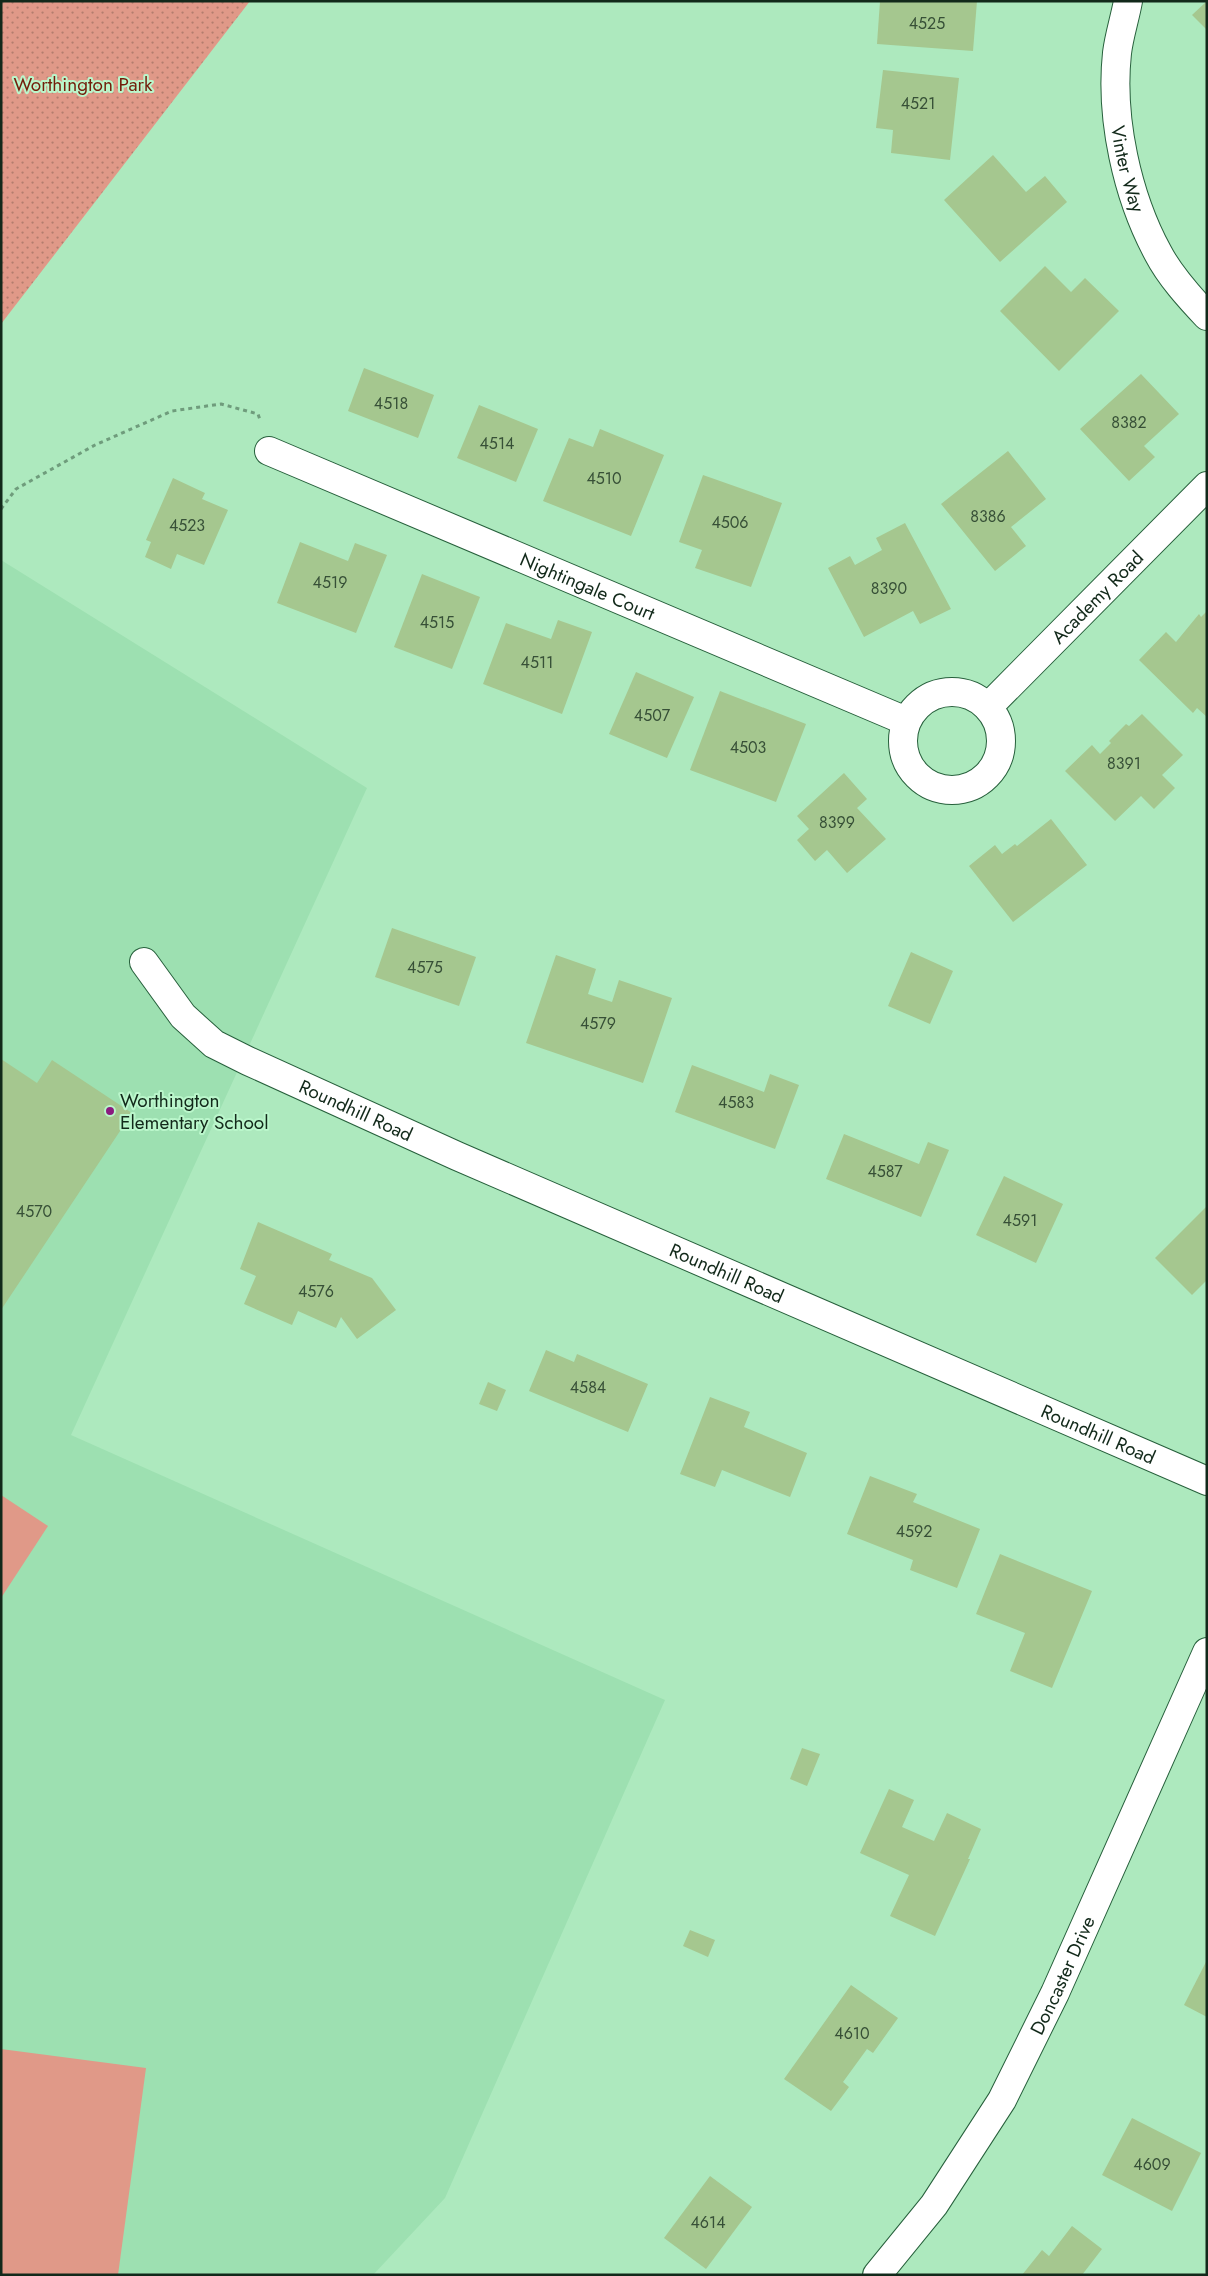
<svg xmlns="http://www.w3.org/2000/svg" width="1208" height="2276" font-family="Jost,sans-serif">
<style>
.built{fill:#9de0b1}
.grass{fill:url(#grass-dots)}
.pitch{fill:#e09988}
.building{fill:#a5c78f}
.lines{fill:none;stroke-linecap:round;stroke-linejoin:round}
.minor-casing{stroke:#27603c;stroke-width:30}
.path{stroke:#6f9c7c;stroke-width:3;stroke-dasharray:4 4;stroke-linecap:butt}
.minor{stroke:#fff;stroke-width:28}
.poi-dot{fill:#8b1b7f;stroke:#baf6cb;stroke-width:2}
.labels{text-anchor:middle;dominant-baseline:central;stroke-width:4;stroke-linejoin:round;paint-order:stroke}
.number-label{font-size:16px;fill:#375037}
.park-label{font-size:19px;fill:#731d0b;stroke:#baf6cb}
.street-label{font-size:19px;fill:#12291a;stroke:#baf6cb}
.poi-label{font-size:19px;fill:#12291a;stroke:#baf6cb;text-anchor:start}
</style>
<defs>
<pattern id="grass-dots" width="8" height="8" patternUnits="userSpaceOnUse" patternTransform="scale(1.25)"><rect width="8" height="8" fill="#e09988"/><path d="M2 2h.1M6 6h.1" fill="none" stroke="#b47d6e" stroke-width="1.8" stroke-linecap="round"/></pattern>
</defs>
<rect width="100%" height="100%" fill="#ade9be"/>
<path class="built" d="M1,560L367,788L71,1435L665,1700L445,2198L373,2275H1Z"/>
<path class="grass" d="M1,1H250L1,324Z"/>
<g class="pitch">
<path d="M1,1495L48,1526L1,1598Z"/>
<path d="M1,2049L146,2068L118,2275H1Z"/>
</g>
<g class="building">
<path d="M880,1H977L973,51L877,44Z"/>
<path d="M1207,1V30L1192,15Z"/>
<path d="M883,70L959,78L950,160L891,153L893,130L876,128Z"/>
<path d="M993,155L1026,192L1045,176L1067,202L1000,262L944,200Z"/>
<path d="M1045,266L1071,292L1085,278L1119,311L1059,371L1000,311Z"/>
<path d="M364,368L434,395L418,438L348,411Z"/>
<path d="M1141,374L1179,414L1144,446L1155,457L1129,481L1080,429Z"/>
<path d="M479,405L538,429L516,482L457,458Z"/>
<path d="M600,429L664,455L631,536L543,501L569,438L593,447Z"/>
<path d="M1008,451L1046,499L1011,527L1026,546L995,571L941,504Z"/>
<path d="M703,475L782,503L751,587L695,568L702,550L679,542Z"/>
<path d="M173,478L205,493L202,499L228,510L204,565L177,554L171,569L145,557L151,542L146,540Z"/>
<path d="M905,523L951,609L920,624L913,611L864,637L828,568L850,556L855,565L882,550L876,538Z"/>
<path d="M300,542L348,561L355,543L387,555L356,633L277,603Z"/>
<path d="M422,574L480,597L452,669L394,647Z"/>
<path d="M1207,611V717L1197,708L1193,713L1139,660L1166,632L1176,642L1199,614L1201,617Z"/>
<path d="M558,620L592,632L562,714L483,684L506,623L551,639Z"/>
<path d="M636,672L694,697L667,758L609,734Z"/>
<path d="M720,691L806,724L776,802L690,770Z"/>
<path d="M1142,714L1183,755L1162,775L1175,788L1154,809L1141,796L1115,821L1065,771L1092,745L1100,754L1111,743L1109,741L1126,724L1129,726Z"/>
<path d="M844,773L867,799L857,808L886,839L847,873L827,850L815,861L797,840L809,829L797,816Z"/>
<path d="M1051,819L1087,865L1013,922L969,866L995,845L1002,854L1015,844L1017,846Z"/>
<path d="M392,928L476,957L459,1006L375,977Z"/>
<path d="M911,952L953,971L930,1024L888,1006Z"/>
<path d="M556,955L596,969L588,994L612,1002L619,980L672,998L643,1083L526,1043Z"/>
<path d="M1,1059L37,1083L52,1060L132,1113L1,1310Z"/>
<path d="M692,1065L764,1092L770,1074L799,1085L775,1149L675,1112Z"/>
<path d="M844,1134L919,1164L928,1142L949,1150L921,1217L826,1179Z"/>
<path d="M1004,1176L1063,1204L1036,1263L976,1235Z"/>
<path d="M1207,1206V1280L1192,1295L1155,1258Z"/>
<path d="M258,1222L332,1254L329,1260L372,1278L396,1310L357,1339L341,1317L336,1328L298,1311L292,1325L244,1304L256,1276L240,1269Z"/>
<path d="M546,1350L574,1362L577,1354L648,1384L628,1432L529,1391Z"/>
<path d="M488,1382L506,1390L497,1411L479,1404Z"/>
<path d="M710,1397L750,1412L744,1427L807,1453L790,1497L722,1470L715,1487L680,1474Z"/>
<path d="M870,1476L917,1494L913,1502L980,1529L957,1588L910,1570L913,1560L847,1534Z"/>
<path d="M1000,1554L1092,1591L1052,1688L1010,1671L1025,1633L976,1614Z"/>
<path d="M802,1748L820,1754L807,1786L790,1779Z"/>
<path d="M889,1789L914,1800L902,1827L934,1841L947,1813L981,1829L968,1859H970L935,1936L890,1916L909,1875L860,1853Z"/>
<path d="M690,1930L715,1940L708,1957L683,1946Z"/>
<path d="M1207,1960V2017L1184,2005Z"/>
<path d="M851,1985L898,2018L873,2053L867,2049L843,2082L849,2087L831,2111L784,2079Z"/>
<path d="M1132,2118L1201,2153L1172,2211L1102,2175Z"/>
<path d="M710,2176L752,2207L706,2269L664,2238Z"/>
<path d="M1072,2226L1102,2249L1082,2275H1022L1042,2250L1049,2256Z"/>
</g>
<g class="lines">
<defs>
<g id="minor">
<path id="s1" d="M1128,1C1125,18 1119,36 1117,53C1110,118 1127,196 1158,253C1170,276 1189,297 1207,316"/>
<path id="s2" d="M269,451L906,721"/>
<circle cx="952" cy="741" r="49"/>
<path id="s3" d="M988,707L1207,486"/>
<path id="s4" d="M144,962L183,1016L214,1044L248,1061L457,1156L1207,1481"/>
<path id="s5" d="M877,2275L934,2205L1002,2100L1055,1993L1207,1652"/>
</g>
</defs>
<use href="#minor" class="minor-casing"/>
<path class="path" d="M1,509L16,489L95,445L172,411L221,404L258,414L260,420"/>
<use href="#minor" class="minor"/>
</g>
<circle class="poi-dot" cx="110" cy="1111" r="5"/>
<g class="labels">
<g class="number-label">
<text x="927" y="23">4525</text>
<text x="918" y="103">4521</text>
<text x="391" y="403">4518</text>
<text x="1129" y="422">8382</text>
<text x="497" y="443">4514</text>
<text x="604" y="478">4510</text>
<text x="988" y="516">8386</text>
<text x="730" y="522">4506</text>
<text x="187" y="525">4523</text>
<text x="330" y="582">4519</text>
<text x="889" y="588">8390</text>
<text x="437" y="622">4515</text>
<text x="537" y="662">4511</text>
<text x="652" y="715">4507</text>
<text x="748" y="747">4503</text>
<text x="1124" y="763">8391</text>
<text x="837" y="822">8399</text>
<text x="425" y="967">4575</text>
<text x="598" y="1023">4579</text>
<text x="736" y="1102">4583</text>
<text x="885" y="1171">4587</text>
<text x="34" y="1211">4570</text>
<text x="1020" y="1220">4591</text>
<text x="316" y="1291">4576</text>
<text x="588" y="1387">4584</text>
<text x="914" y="1531">4592</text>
<text x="852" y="2033">4610</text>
<text x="1152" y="2164">4609</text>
<text x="708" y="2222">4614</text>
</g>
<g class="park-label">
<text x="83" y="84">Worthington Park</text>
</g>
<g class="street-label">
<text stroke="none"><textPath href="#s1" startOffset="170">Vinter Way</textPath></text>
<text stroke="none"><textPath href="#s2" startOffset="346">Nightingale Court</textPath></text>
<text stroke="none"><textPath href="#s3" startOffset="155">Academy Road</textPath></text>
<text stroke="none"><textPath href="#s4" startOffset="265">Roundhill Road</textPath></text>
<text stroke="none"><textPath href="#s4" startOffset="670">Roundhill Road</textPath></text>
<text stroke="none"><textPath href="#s4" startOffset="1075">Roundhill Road</textPath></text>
<text stroke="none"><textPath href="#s5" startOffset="354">Doncaster Drive</textPath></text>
</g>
<g class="poi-label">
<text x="120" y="1100">Worthington<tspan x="120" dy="22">Elementary School</tspan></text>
</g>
</g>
<rect width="1208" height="2276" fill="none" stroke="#12291a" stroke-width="5"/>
</svg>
